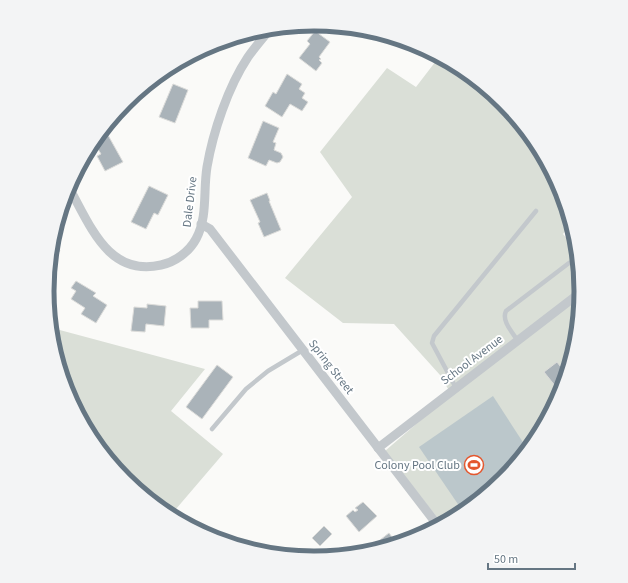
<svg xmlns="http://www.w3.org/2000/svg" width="628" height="583" font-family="'Source Sans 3',sans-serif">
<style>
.green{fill:#dadfd7}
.water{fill:#bbc7cb}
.building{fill:#aab3b9;stroke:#dcdcda}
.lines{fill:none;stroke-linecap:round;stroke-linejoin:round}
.service{stroke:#c3c8cc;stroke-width:4.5}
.minor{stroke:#c3c8cc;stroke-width:9}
.labels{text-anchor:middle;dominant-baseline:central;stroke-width:4;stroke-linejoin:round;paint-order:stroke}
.street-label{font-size:12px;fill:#657683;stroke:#fff}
.poi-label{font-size:12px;fill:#657683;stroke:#fff;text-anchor:end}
.rim{fill:none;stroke:#657683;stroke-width:5}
</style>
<rect width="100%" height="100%" fill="#fafaf8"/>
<g class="green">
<path d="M439,57C494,86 534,132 561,188C566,199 568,212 571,223L563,234L578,252L581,292L576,344L561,394L536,440L503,481L462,514L443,525L385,451L451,394L440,375L394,324L343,323L285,278L352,197L320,152L387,68L416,87Z"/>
<path d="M50,322L56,329L205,369L171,411L223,454L170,516C160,511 152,503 143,496C91,453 56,389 50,322Z"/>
</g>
<path class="water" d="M493,396L528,450L503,481L464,513L419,447Z"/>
<g class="building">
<path d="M345,27L361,29L354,34Z"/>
<path d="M315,31L330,42L319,57L321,59L319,60L322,63L316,71L299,58L310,44L307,41Z"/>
<path d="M287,74L302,84L299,89L305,93L302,98L308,102L302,111L290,104L282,117L265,106L273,92L276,94Z"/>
<path d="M173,84L188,90L175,123L159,117Z"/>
<path d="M263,121L279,128L273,142L276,143L274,150L281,153L283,157L280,162L277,163L269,160L266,166L248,158Z"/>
<path d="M104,128L123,162L105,171L97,156L101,154L93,141Z"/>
<path d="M149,186L168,195L158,215L154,213L146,229L131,222Z"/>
<path d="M267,193L270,201H269L281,230L264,237L258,223L260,222L250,200Z"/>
<path d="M52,237L60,251L50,257L52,239Z"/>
<path d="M76,281L96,293L93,296L107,305L96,323L81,314L85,308L71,299L76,291L71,288Z"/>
<path d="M198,301H222L223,320H209V328H191L190,308H198Z"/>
<path d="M147,304L166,306L164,326L146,324L145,332L131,331L134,307L147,308Z"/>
<path d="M557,362L567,375L562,391L560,392L544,372Z"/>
<path d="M217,365L233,377L202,419L186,407Z"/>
<path d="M363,502L377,516L359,532L346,516L353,510L355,512L358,510L355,508Z"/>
<path d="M324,526L332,534L320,546L312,538Z"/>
<path d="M389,533L397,544L366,554H363L361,552L366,546L370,545L371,547Z"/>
</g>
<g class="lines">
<g class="service">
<path d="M518,341C513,333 501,321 506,311L569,263"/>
<path d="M456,388L432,343L434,336L536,211"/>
<path d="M212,429L246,389L268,371L303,350"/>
</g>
<g class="minor">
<path d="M68,186C90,224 107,277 161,265C175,262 189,252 196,239C208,217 203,191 207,167C213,132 228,87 248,57C255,47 263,38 271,28"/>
<path d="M201,224L210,229L439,527"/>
<path d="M378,448L581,292"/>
</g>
</g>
<defs>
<symbol id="stadium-ring" viewBox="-11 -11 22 22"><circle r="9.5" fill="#fff" stroke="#e4572e" stroke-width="1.5"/><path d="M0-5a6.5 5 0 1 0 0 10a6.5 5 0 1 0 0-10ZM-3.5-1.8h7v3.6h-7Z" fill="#e4572e"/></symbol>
</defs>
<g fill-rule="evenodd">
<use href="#stadium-ring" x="463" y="454" width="22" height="22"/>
</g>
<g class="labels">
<g class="street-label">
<text transform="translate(190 202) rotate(-83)">Dale Drive</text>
<text transform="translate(472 360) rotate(-37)">School Avenue</text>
<text transform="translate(331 367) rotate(52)">Spring Street</text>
</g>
<g class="poi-label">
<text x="460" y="465">Colony Pool Club</text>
</g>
</g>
<path d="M0 0H628V583H0ZM54 291a260 260 0 1 1 520 0a260 260 0 1 1-520 0Z" fill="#f3f4f5" fill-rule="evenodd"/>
<path class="rim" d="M54 291a260 260 0 1 1 520 0a260 260 0 1 1-520 0Z"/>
<path d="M488 563v6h87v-6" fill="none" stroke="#657683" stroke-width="2"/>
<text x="494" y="563" font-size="12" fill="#657683" stroke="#ffffff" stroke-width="3" paint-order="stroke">50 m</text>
</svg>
